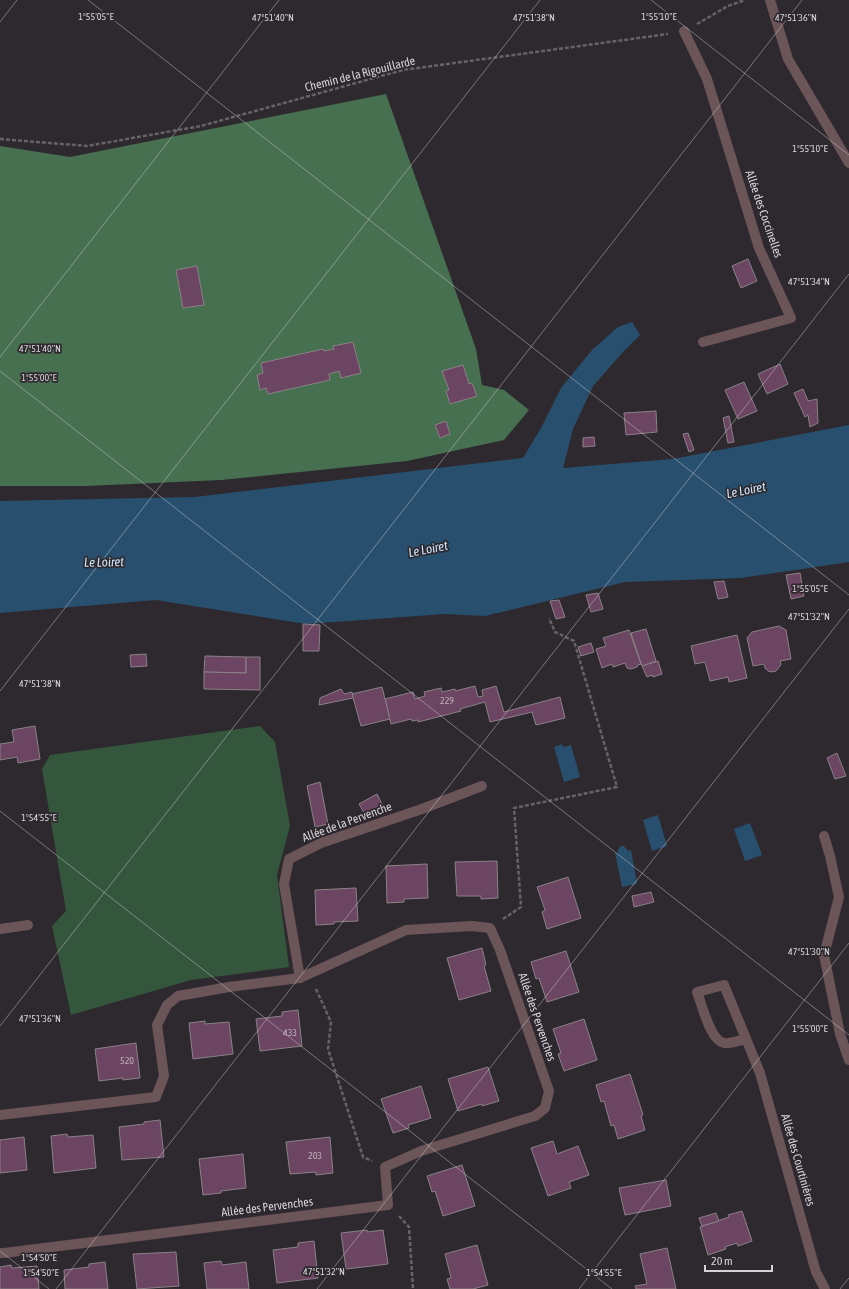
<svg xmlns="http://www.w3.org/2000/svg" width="849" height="1289" font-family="'Asap Condensed',sans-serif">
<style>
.green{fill:#34563c}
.forest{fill:#477050}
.water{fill:#28506e}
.building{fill:#6c4562;stroke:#8a8287}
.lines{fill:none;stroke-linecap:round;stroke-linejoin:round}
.path{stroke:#676268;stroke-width:2.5;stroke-dasharray:4 2;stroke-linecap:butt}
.service{stroke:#6c5559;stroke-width:10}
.minor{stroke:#6c5559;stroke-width:10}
.ticks{fill:none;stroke:#d6d3d7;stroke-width:1;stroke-opacity:0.45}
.labels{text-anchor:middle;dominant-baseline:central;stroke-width:3.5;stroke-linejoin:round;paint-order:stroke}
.number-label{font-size:10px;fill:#bcb0ba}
.street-label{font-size:12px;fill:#d6d3d7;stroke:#2e292f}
.water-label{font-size:13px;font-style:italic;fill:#cbe4f9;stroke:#2e292f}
.ticks-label{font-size:10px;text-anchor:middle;fill:#d6d3d7;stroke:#2e292f;stroke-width:3.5;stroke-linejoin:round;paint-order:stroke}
</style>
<rect width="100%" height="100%" fill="#2e292f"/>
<path class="green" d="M260,726L275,742L290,826L277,875L289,967L191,980L71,1015L52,926L66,911L42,769L50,755Z"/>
<path class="forest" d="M386,94L476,349L482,385L504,390L529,410L504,440L407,461L221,480L86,486H0V146L70,157Z"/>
<g class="water">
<path d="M632,322L640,335L623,352L593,386L573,429L563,468L673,459L849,425V562L741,578L625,582L485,616L445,614L306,624L156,600L0,613V501L195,497L523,458L541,428L561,388L592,350L618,327Z"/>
<path d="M562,744L563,747L571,745L580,777L564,782L554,747Z"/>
<path d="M658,815L667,846L652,851L643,820Z"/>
<path d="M750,823L762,855L745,861L734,829Z"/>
<path d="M621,846H624L628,851L631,850L637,884L622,887L615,853H618V849Z"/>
</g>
<g class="building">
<path d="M748,259L757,281L741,288L732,266Z"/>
<path d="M197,266L204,305L183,308L176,270Z"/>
<path d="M353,342L361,373L341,378L339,371L329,374L330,380L268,394L266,388L260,390L257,375L263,373L261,363L323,349L324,351L334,349L333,346Z"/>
<path d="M780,364L788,384L767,394L758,374Z"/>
<path d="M463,365L469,384L472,383L477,396L450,404L446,391L449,390L442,371Z"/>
<path d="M744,382L757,411L738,419L725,390Z"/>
<path d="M803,389L808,401L817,399L818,423L810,427L808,415L805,417L794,393Z"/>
<path d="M656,411L657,432L626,435L624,413Z"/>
<path d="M729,416L734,442L728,443L723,418Z"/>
<path d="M446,421L450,434L440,438L435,425Z"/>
<path d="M688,433L694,450L689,452L683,434Z"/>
<path d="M594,437L595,446L583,447V438Z"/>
<path d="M800,573L804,596L791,599L786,575Z"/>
<path d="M724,581L728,597L718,599L714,582Z"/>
<path d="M598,593L603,609L591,612L586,595Z"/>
<path d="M559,600L565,617L556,619L550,601Z"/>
<path d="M303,624L320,625L319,651H303Z"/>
<path d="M779,626L786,630L791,659L780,661L781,665L776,671L771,672L768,671L765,668L764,664L753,666L747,638L752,632Z"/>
<path d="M646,629L656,661L642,666L631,633Z"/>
<path d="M629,630L641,664L638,665L637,667L631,669L627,668L625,663L613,667L612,664L602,668L596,649L606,646L603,638Z"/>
<path d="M737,635L747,678L729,682L728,677L710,681L705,662L695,664L691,646Z"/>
<path d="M591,643L594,652L581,656L578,647Z"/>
<path d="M146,654L147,666L131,667L130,655Z"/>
<path d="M205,656L246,657V673L204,672Z"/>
<path d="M246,657H260V690L204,689V672L246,673Z"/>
<path d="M658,661L662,674L653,677L652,675L647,677L642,666Z"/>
<path d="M475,686L478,697L483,696L482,690L496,686L504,712L560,697L565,718L536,725L532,712L490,722L485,702L460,709L461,711L418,722V720L412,721L411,719L391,724L385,699L413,692L415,699L425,696L424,692L441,688L442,692L455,689V691Z"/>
<path d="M382,687L390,719L361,726L352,694Z"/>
<path d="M341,689L344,694L352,692L353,698L319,705L320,698Z"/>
<path d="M35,726L40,759L18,763L17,757L0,760V744L14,742L12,730Z"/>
<path d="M837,753L846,776L835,779L827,758Z"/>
<path d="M320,782L328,824L315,827L307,786Z"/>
<path d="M377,794L383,806L380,811L367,818L359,804Z"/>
<path d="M497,861L498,898L481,899V896H457L455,862Z"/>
<path d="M427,864L428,898L404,899V902L387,903L386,866Z"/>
<path d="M568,877L581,918L547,929L542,912L545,910L537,887Z"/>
<path d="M356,888L358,921L334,922V924L316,925L315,890Z"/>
<path d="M651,892L654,902L634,907L632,896Z"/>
<path d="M482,948L486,965L484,966L491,991L459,1000L447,958Z"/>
<path d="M566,951L579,992L547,1002L539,978L536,979L531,962Z"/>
<path d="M298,1010L302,1046L260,1051L256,1019L282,1016V1012Z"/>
<path d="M584,1019L597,1060L564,1071L558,1054L561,1053L553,1029Z"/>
<path d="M205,1021V1024L229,1022L233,1054L193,1059L189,1023Z"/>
<path d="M136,1043L140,1078L123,1080V1078L99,1081L95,1049Z"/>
<path d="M488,1067L499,1101L482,1106V1104L458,1111L448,1079Z"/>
<path d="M630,1074L643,1115L641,1116L645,1130L618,1139L614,1125L611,1126L604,1101L601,1102L596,1085Z"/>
<path d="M421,1086L431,1118L408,1125L409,1128L393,1133L381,1099Z"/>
<path d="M160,1120L164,1157L122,1160L119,1127L144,1124V1122Z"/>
<path d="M67,1134L68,1137L93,1135L96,1168L54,1173L51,1136Z"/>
<path d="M24,1137L27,1170L0,1173V1140Z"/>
<path d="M330,1137L333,1173L316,1175V1172L290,1174L286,1142Z"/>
<path d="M553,1141L557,1154L578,1146L589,1175L569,1182L571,1188L548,1196L531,1148Z"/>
<path d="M243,1154L246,1188L221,1191V1193L203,1195L199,1159Z"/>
<path d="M462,1165L475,1206L443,1216L435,1191L432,1192L427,1176Z"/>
<path d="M666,1180L671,1206L625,1215L619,1188Z"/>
<path d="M742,1211L752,1241L738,1246L737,1243L725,1247L726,1249L708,1255L700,1227L729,1217L728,1215Z"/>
<path d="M716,1213L719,1221L702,1226L699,1218Z"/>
<path d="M367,1230V1232L383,1230L388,1264L346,1269L341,1233Z"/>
<path d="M314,1241L318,1278L277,1283L273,1250L298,1247V1243Z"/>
<path d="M477,1245L488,1285L473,1289H450L447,1279L451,1278L445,1254Z"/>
<path d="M667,1248L676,1289H636L635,1286L647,1284L640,1254Z"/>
<path d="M176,1252L179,1286L137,1289L133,1254Z"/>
<path d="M221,1261L222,1265L246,1262L249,1289H207L204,1263Z"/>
<path d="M105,1262L108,1289H65L64,1270L89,1267V1264Z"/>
<path d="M11,1265L12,1268L37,1266L39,1289H0V1267Z"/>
</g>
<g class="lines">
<g class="path">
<path d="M697,24L728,6L745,0"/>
<path d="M0,139L87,146L201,126L403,70L668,34"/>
<path d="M503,919L521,907L514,808L617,787L574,641L555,632L549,618"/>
<path d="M316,989L331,1022L328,1049L363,1157L372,1161"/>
<path d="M399,1216L409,1227L413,1289"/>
</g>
<path class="service" d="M824,836L830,856L839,897L824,955L840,1034L849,1060"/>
<g class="minor">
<path d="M770,0L788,59L849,163"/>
<path d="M684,31L707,79L759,248L791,318L703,342"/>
<path d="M0,929L28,925"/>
<path d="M300,978L284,884L289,859L321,843L422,809L482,786"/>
<path d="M746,1039C740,1040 731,1044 724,1043C710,1041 702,1004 697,992L724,985L760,1073L816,1272L825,1289"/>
<path d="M0,1115L156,1097L164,1076L157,1025L167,1005L178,996L229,987L300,978L406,930L472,926L490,928L500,950L549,1091L545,1108L535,1116L421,1151L385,1167L388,1205L4,1253H0"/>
</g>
</g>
<path class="ticks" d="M88,0L849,595M651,0L849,155M0,22L17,0M0,357L279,0M0,371L849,1035M0,691L540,0M0,811L612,1289M0,1026L802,0M0,1251L49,1289M56,1289L849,274M317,1289L849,609M579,1289L849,943M840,1289L849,1278"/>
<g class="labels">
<g class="number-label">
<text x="447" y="700">229</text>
<text x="290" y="1032">433</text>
<text x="127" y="1060">520</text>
<text x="315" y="1155">203</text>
</g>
<g class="street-label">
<text transform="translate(360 74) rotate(-14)">Chemin de la Rigouillarde</text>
<text transform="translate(764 214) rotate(71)">Allée des Coccinelles</text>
<text transform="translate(347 822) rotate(-20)">Allée de la Pervenche</text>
<text transform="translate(537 1017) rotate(71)">Allée des Pervenches</text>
<text transform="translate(798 1160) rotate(74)">Allée des Courtinières</text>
<text transform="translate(267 1207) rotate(-7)">Allée des Pervenches</text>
</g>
<g class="water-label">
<text transform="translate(746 490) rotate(-11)">Le Loiret</text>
<text transform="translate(428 549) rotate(-11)">Le Loiret</text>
<text transform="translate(104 562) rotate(-1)">Le Loiret</text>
</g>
</g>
<g class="ticks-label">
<text x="96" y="20">1°55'05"E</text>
<text x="659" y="20">1°55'10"E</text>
<text x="273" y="21">47°51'40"N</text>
<text x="534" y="21">47°51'38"N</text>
<text x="796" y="21">47°51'36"N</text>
<text x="810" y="152">1°55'10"E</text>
<text x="809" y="285">47°51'34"N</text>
<text x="40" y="352">47°51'40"N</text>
<text x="39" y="381">1°55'00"E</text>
<text x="810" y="592">1°55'05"E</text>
<text x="809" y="620">47°51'32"N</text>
<text x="40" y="687">47°51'38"N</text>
<text x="39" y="821">1°54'55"E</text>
<text x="809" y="955">47°51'30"N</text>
<text x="40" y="1022">47°51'36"N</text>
<text x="810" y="1032">1°55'00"E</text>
<text x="39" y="1261">1°54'50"E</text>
<text x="324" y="1275">47°51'32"N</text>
<text x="41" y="1276">1°54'50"E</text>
<text x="604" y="1276">1°54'55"E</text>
</g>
<path d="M705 1265v6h67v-6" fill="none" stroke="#d6d3d7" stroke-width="2"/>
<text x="711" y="1265" font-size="12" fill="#d6d3d7" stroke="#2e292f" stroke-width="3" paint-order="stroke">20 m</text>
</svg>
